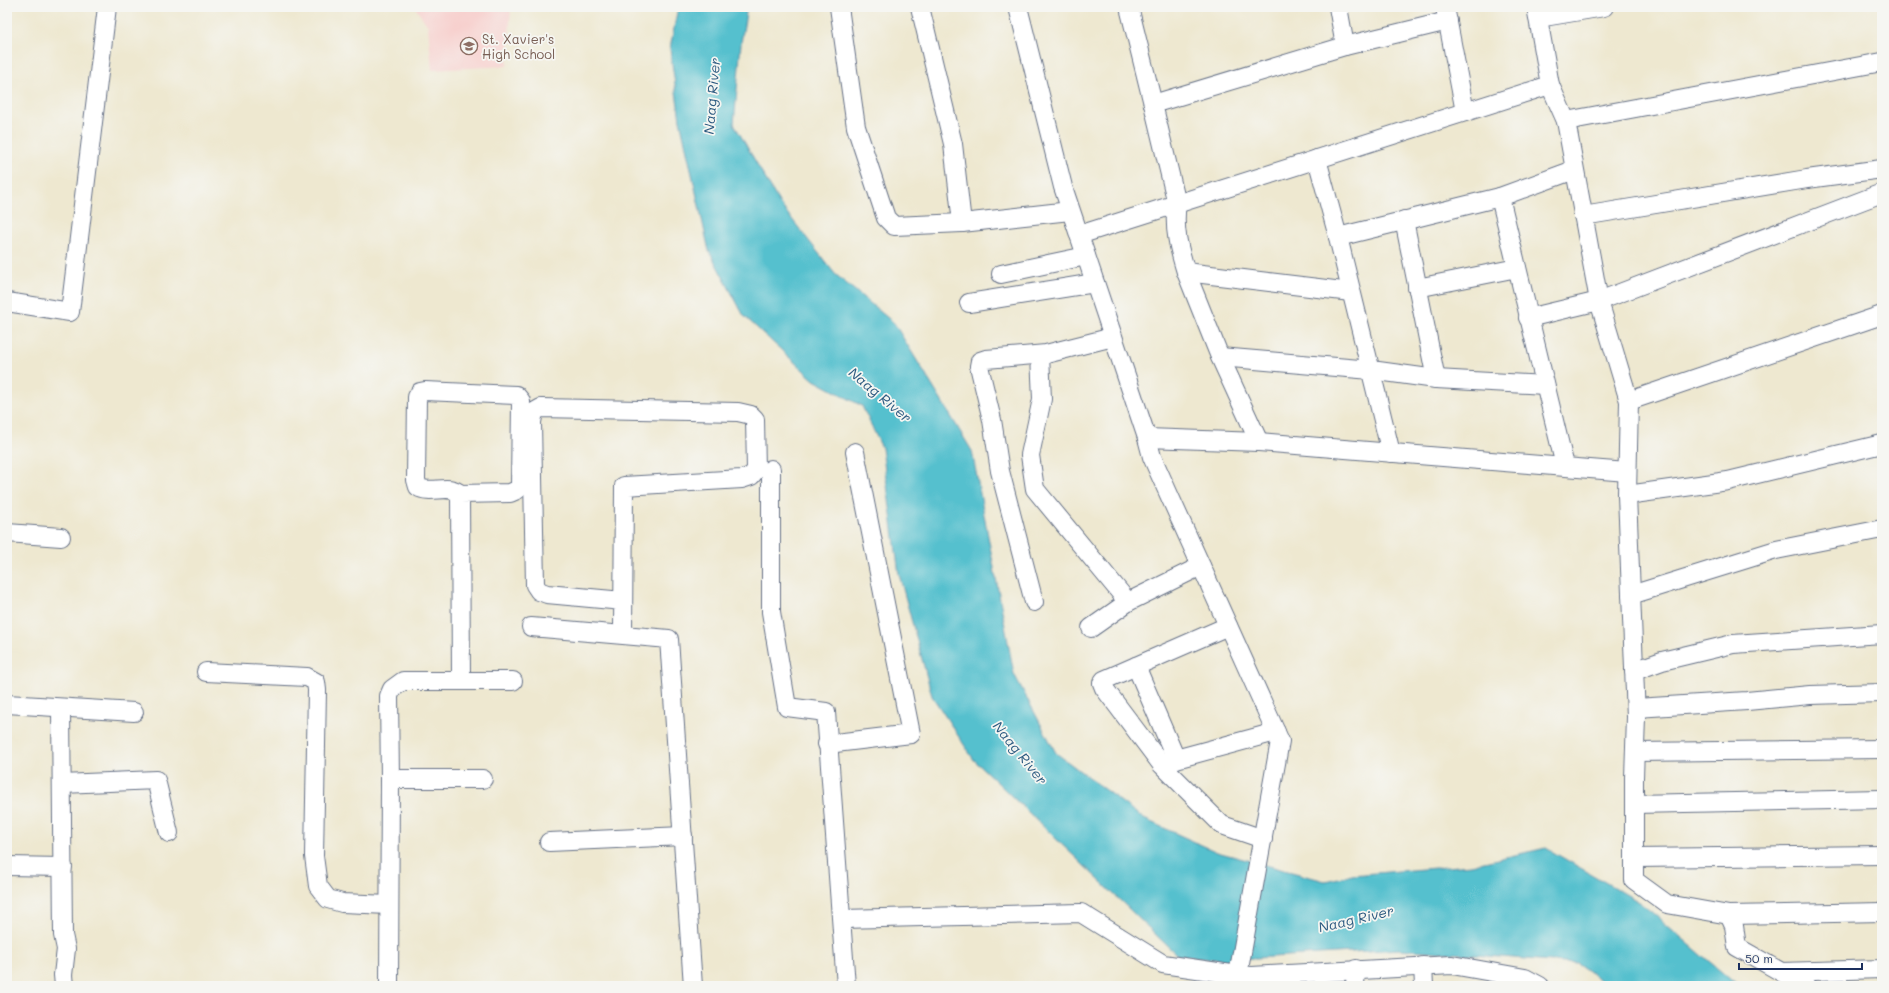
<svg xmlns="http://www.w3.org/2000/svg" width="1889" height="993" font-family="Mali,sans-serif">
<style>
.built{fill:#f7d0ce}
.water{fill:#54c0ce;stroke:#387896}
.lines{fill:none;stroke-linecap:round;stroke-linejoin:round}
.minor-casing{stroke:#657086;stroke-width:20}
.minor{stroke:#fff;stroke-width:18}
.labels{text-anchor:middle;stroke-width:3.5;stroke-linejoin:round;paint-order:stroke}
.education-label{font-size:13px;fill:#785e54;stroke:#f6f6f2;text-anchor:start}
.water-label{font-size:14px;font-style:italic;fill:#2c5a80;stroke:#f6f6f2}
</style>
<rect width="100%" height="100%" fill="#f6f6f2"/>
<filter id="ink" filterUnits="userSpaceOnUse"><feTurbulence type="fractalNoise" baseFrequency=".025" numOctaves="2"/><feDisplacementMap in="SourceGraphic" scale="8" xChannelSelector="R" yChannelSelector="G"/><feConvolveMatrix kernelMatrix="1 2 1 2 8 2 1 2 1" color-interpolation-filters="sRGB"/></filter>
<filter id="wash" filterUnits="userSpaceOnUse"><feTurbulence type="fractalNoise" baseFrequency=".012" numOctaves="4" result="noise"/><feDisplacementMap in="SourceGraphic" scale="16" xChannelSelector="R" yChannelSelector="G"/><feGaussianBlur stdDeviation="0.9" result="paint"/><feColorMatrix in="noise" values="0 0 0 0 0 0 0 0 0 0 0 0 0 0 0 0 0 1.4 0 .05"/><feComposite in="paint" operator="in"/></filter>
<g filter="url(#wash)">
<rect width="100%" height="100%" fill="#eee8d0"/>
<polygon class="built" points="415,7 511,7 507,66 432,70 428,26"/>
<polygon class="water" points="678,7 747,7 741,43 734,124 780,204 835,274 894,323 972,451 1014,674 1056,753 1144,819 1217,852 1325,881 1352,875 1471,865 1546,848 1641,903 1738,986 1609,986 1577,963 1399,949 1224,960 1177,955 974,760 932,696 899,574 882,448 862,406 814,380 744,316 709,251 680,120 670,49"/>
</g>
<g filter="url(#ink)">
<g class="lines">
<defs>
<g id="minor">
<polyline points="839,7 856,127 886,218 894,226 962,223 1070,211"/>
<polyline points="920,7 953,144 962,223"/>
<polyline points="1018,7 1063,187 1147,438 1152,457 1280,741 1236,986"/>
<polyline points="1129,7 1153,104 1345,46"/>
<polyline points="1338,7 1345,46 1448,21"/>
<polyline points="1445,7 1465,112"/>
<polyline points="1536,7 1550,85"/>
<polyline points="1538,18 1604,7"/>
<path d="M 1153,104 L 1177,204 C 1173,228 1179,249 1186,272 L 1351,292"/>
<polyline points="1566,121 1599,301 1629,401"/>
<polyline points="1317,159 1338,237"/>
<polyline points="1583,216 1807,179 1882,169"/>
<polyline points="1404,220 1436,379"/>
<polyline points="1079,235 1550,85 1566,121 1882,62"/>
<polyline points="1186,272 1220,357 1259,442"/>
<polyline points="1001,274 1086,256"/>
<polyline points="1417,288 1517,268"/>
<polyline points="7,302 70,312 107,7"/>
<polyline points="969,303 1095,283"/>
<polyline points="1882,315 1629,401 1627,495 1636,717 1634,778 1634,880 1667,904 1729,915 1882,912"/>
<polyline points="1528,318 1599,301 1882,193"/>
<polyline points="1040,355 1042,399 1030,455 1035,489 1128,602"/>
<polyline points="1220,357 1371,370 1436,379 1545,385"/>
<polyline points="1147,438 1259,442 1627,472"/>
<polyline points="1391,453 1338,237 1500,197"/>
<polyline points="1565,466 1500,197 1574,170"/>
<polyline points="771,469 771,612 787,707 826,712 846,986"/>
<path d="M 460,494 L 510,493 L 517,490 L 520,486 L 521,401 L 516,395 L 425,391 L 420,392 L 417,397 L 416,480 L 418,487 C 431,495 449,483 460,494 L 461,681"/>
<polyline points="1627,495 1728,481 1882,444"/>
<polyline points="7,533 61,537"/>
<polyline points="1631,595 1776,550 1882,529"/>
<polyline points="1034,602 1000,471 992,420 979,366 980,361 986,359 1046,354 1113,337"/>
<polyline points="1228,626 1104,680 1102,683 1104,688 1162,765 1222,825 1263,839"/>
<polyline points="531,627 669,639 693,986"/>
<polyline points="1091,628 1128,602 1201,566"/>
<polyline points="623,634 624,486 742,479 751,476 756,470 755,419 751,415 738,412 541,408 534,412 532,422 535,585 539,591 547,594 623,601"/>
<polyline points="1136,666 1176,759"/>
<polyline points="1634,671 1662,661 1733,644 1882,634"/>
<polyline points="206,672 307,677 316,682 317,690 314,856 318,886 328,899 342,903 389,905"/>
<polyline points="7,704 134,712"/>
<polyline points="61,708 63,935 66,949 63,975 64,986"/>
<polyline points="1636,708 1747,701 1810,695 1882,693"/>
<polyline points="827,744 911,734 855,452"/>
<polyline points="1635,752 1882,749"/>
<polyline points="1161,763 1276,732"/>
<polyline points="390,779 483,779"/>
<polyline points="62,784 156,780 169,833"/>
<polyline points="1634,804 1882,799"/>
<polyline points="549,842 683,836"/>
<polyline points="1634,858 1882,855"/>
<polyline points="7,866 63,867"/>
<polyline points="1729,915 1734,926 1737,947 1806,986"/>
<polyline points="842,919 1081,913 1163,964 1238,975 1252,976 1452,965 1525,978 1540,986"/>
<polyline points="1423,966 1424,986"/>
<polyline points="1781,972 1882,969"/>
<polyline points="389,986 390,779 389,696 392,689 403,681 513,681"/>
<polyline points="1355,986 1356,969"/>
</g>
</defs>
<use href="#minor" class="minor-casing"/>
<use href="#minor" class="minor"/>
</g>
</g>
<defs>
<symbol id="school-ring" viewBox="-11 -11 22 22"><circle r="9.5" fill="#f6f6f2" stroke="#8d6e63" stroke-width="1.5"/><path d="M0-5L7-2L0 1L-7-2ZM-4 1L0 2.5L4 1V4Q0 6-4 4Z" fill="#8d6e63"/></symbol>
</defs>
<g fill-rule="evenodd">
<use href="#school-ring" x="459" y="36" width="20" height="20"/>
</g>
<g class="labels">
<g class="education-label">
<text x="482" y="44">St. Xavier's<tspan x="482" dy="15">High School</tspan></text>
</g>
<g class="water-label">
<text transform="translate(712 96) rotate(-85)" y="5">Naag River</text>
<text transform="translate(880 395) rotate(40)" y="5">Naag River</text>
<text transform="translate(1020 753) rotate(51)" y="5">Naag River</text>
<text transform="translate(1356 919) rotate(-13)" y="5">Naag River</text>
</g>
</g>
<rect width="1889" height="993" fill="none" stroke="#f6f6f2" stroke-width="24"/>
<path d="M1739 963v6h123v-6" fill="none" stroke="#1b2f5e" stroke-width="2"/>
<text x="1745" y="963" font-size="12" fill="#1b2f5e" stroke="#f6f6f2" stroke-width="3" paint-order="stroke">50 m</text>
</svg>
